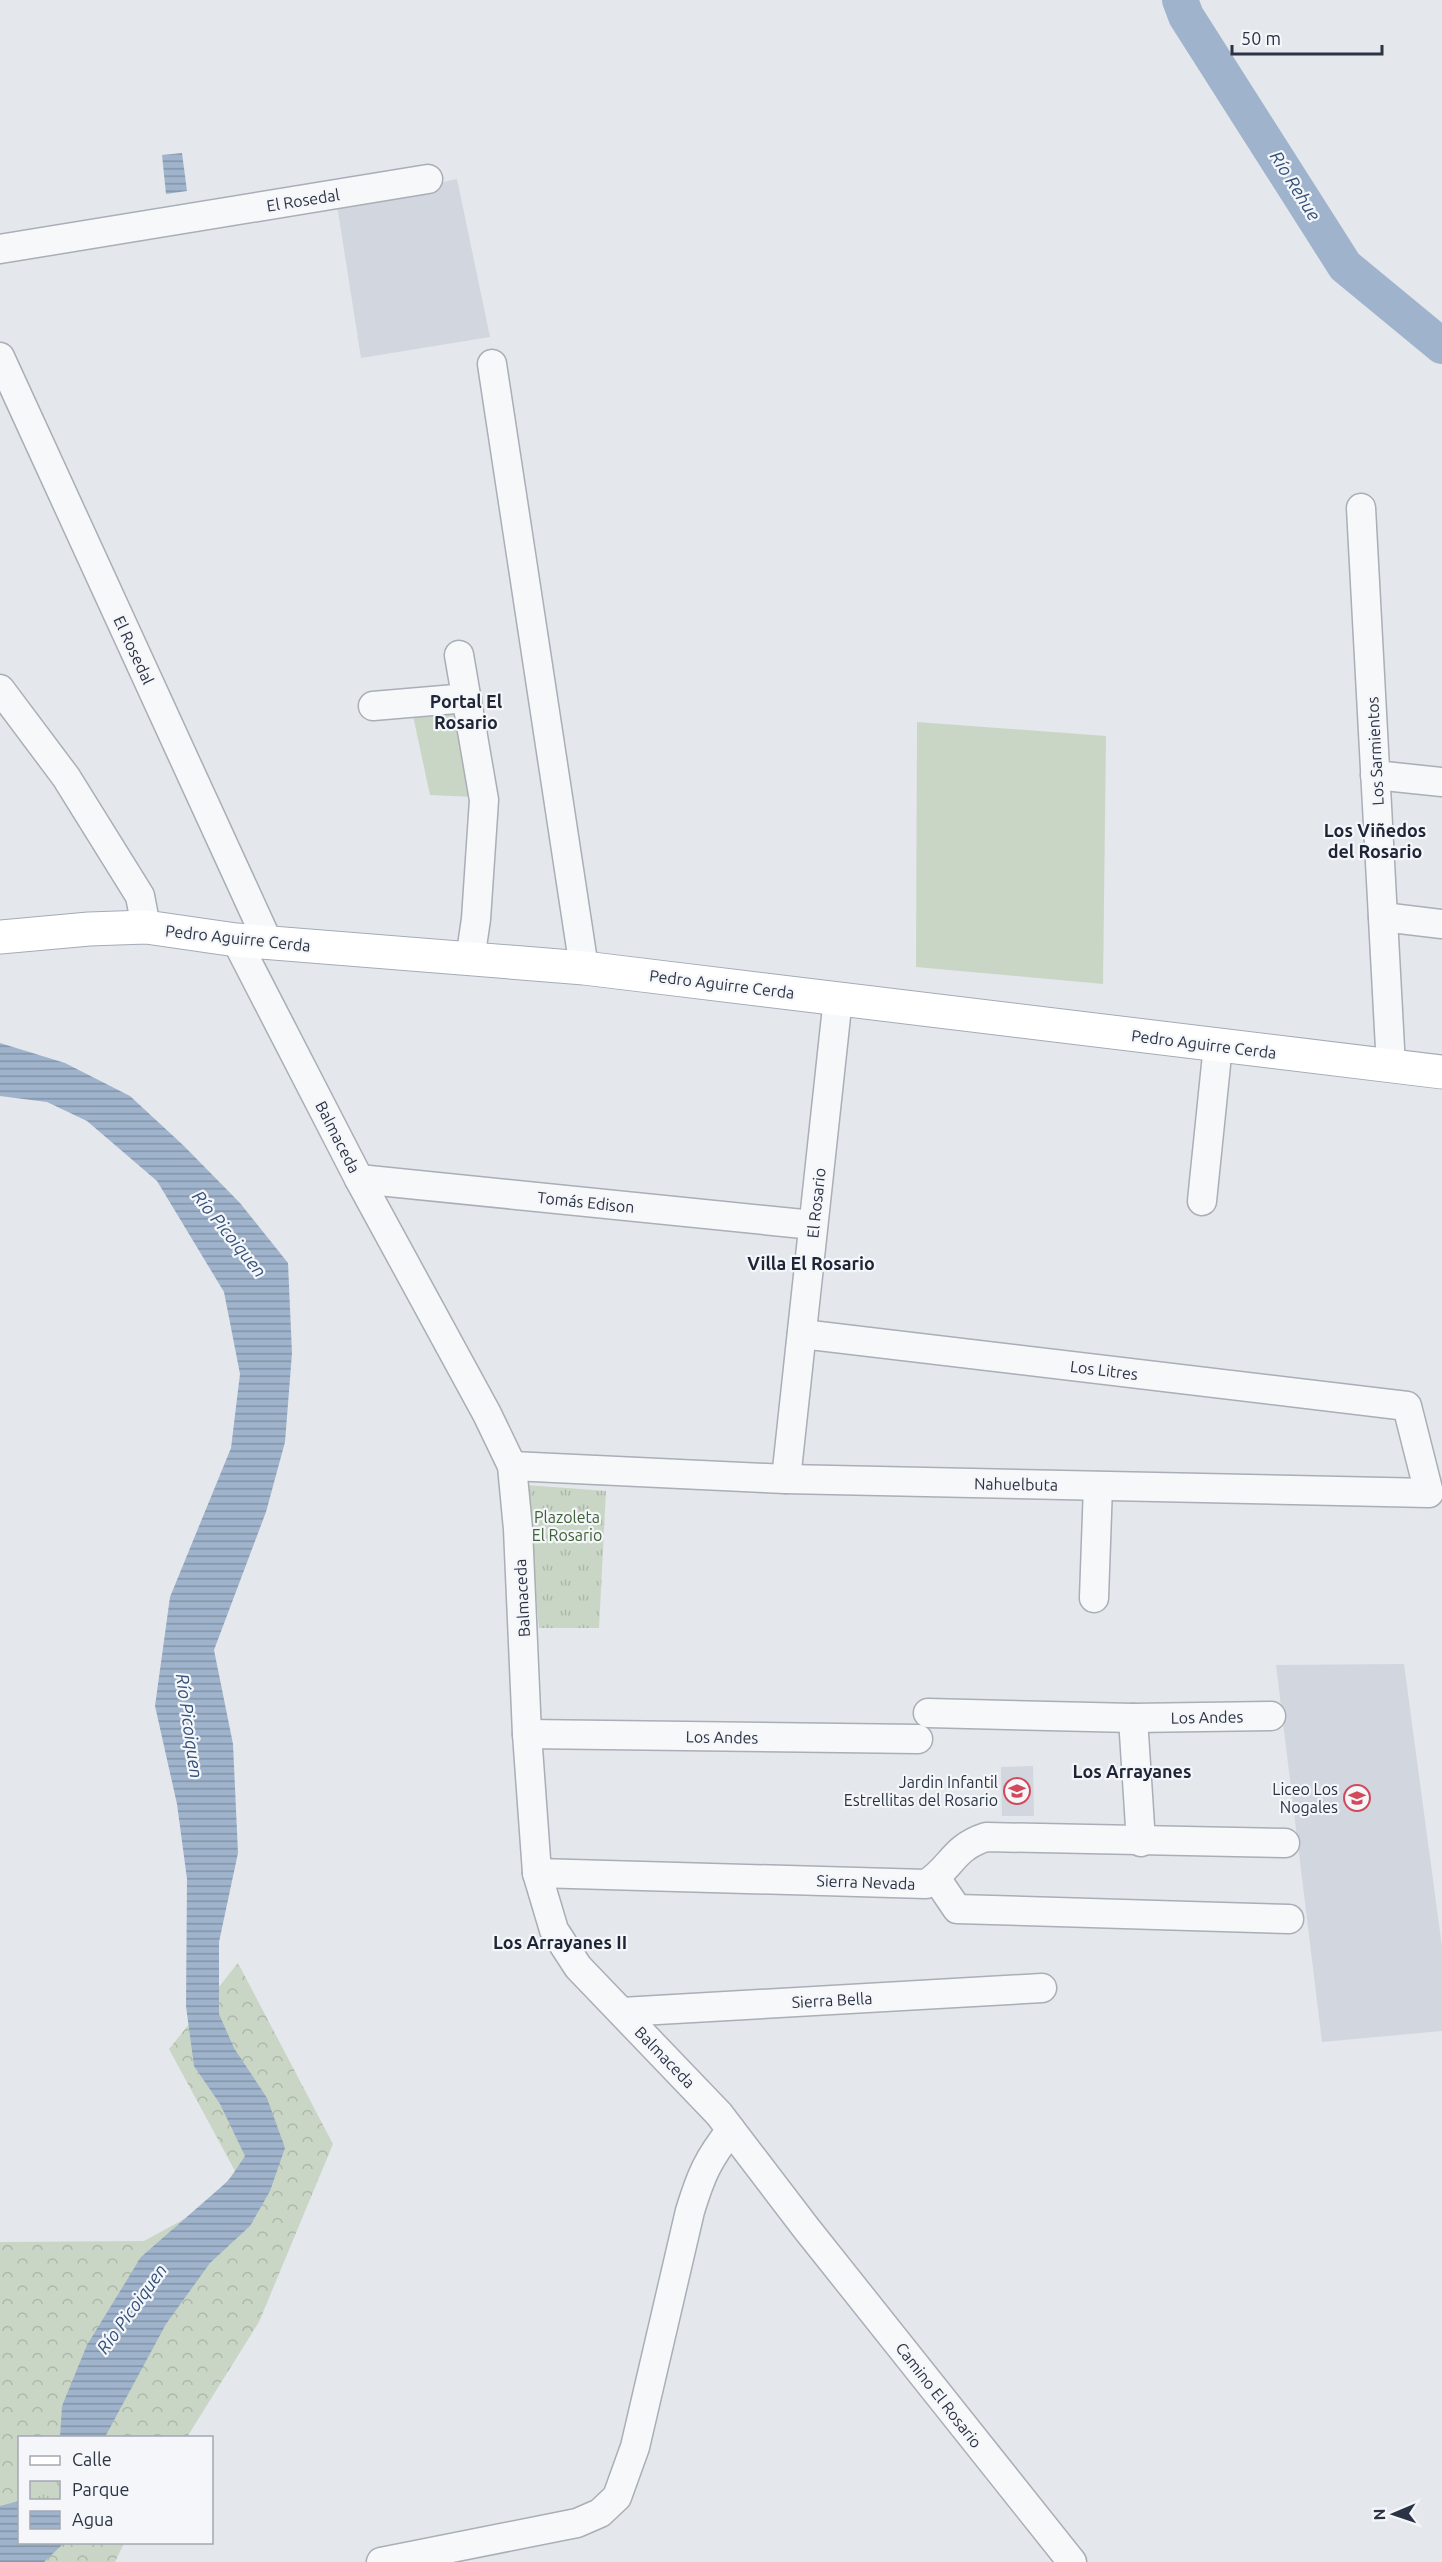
<svg xmlns="http://www.w3.org/2000/svg" width="1442" height="2562" font-family="Ubuntu,sans-serif">
<style>
.built{fill:#d2d6de}
.green{fill:#c9d6c5}
.forest{fill:url(#forest-crowns)}
.park{fill:url(#park-tufts)}
.water{fill:url(#water-rules)}
.lines{fill:none;stroke-linecap:round;stroke-linejoin:round}
.river{stroke:#9fb4cc;stroke-width:36}
.minor-casing{stroke:#a9aeb7;stroke-width:31}
.major-casing{stroke:#a3abb8;stroke-width:35}
.minor{stroke:#f7f8fa;stroke-width:28}
.major{stroke:#fff;stroke-width:33}
.labels{text-anchor:middle;stroke-width:4.5;stroke-linejoin:round;paint-order:stroke}
.street-label{font-size:16px;fill:#2b3445;stroke:#f4f6f9}
.park-label{font-size:16px;fill:#3f6138;stroke:#f4f6f9}
.poi-label{font-size:16px;fill:#2b3445;stroke:#f4f6f9;text-anchor:end}
.water-label{font-size:18px;font-style:italic;fill:#34527a;stroke:#f4f6f9}
.neighbourhood-label{font-size:18px;font-weight:bold;fill:#1d2536;stroke:#f4f6f9}
</style>
<defs>
<pattern id="forest-crowns" width="20" height="18" patternUnits="userSpaceOnUse" patternTransform="scale(1.5)"><rect width="20" height="18" fill="#c9d6c5"/><path d="M2 6a3 3 0 1 1 6 0M12 15a3 3 0 1 1 6 0" fill="none" stroke="#adb8ab"/></pattern>
<pattern id="park-tufts" width="24" height="20" patternUnits="userSpaceOnUse" patternTransform="scale(1.5)"><rect width="24" height="20" fill="#c9d6c5"/><path d="M3 7l-1-3M5 7V3M7 7l1-3M15 17l-1-3M17 17v-4M19 17l1-3" fill="none" stroke="#adb8ab"/></pattern>
<pattern id="water-rules" width="6" height="5" patternUnits="userSpaceOnUse" patternTransform="scale(1.5)"><rect width="6" height="5" fill="#9fb4cc"/><path d="M0 2.5h6" fill="none" stroke="#8293a7"/></pattern>
</defs>
<rect width="100%" height="100%" fill="#e4e7ec"/>
<g class="built">
<polygon points="457,179 490,337 361,358 337,205"/>
<polygon points="1404,1664 1442,1947 1442,2031 1322,2042 1276,1665"/>
<polygon points="1033,1766 1034,1816 1002,1816 1001,1767"/>
</g>
<g class="green">
<polygon points="460,706 474,797 430,795 412,711"/>
<polygon points="917,722 1106,736 1103,984 916,967"/>
</g>
<polygon class="forest" points="238,1963 333,2144 259,2322 187,2437 20,2438 20,2542 124,2543 115,2562 0,2562 0,2242 144,2241 208,2206 235,2171 169,2049"/>
<polygon class="park" points="526,1485 606,1491 599,1628 539,1628"/>
<g class="water">
<polygon points="182,153 187,191 166,194 162,155"/>
<polygon points="0,1043 65,1063 130,1096 184,1146 240,1203 288,1263 292,1353 285,1442 266,1512 214,1650 233,1744 238,1853 219,1942 219,2014 234,2048 267,2098 285,2148 270,2191 250,2226 210,2263 166,2324 105,2437 60,2437 62,2406 87,2345 141,2257 229,2180 245,2156 220,2104 194,2066 186,2006 187,1879 177,1804 155,1706 170,1597 231,1448 240,1374 224,1292 157,1181 87,1121 47,1102 0,1096"/>
<polygon points="19,2501 20,2542 64,2543 44,2562 0,2562 0,2506"/>
</g>
<g class="lines">
<polyline class="river" points="1180,0 1186,16 1345,266 1442,346"/>
<defs>
<g id="minor">
<polyline points="0,249 428,179"/>
<polyline points="0,357 268,942"/>
<polyline points="492,364 584,968"/>
<polyline points="1361,508 1391,1067"/>
<polyline points="459,655 484,800 476,919 470,960"/>
<polyline points="0,689 66,777 140,896 146,927"/>
<polyline points="373,706 467,698"/>
<polyline points="1375,775 1442,782"/>
<polyline points="1383,917 1442,924"/>
<polyline points="236,940 359,1179 487,1414 512,1466 518,1529 527,1734 537,1873 554,1930 578,1967 719,2114 806,2228 1072,2562"/>
<polyline points="359,1179 813,1225"/>
<polyline points="1202,1201 1218,1045"/>
<polyline points="512,1466 786,1479 1429,1493 1407,1406 802,1334"/>
<polyline points="786,1479 838,998"/>
<polyline points="1094,1598 1098,1486"/>
<polyline points="928,1713 1133,1718 1271,1716"/>
<polyline points="1133,1718 1141,1842"/>
<polyline points="527,1734 918,1739"/>
<path d="M 537,1873 L 926,1884 C 952,1868 952,1848 986,1837 L 1285,1843"/>
<polyline points="936,1878 957,1909 1289,1919"/>
<polyline points="622,2012 1042,1988"/>
<path d="M 381,2562 L 577,2523 L 600,2513 L 617,2497 L 635,2447 L 690,2211 C 701,2175 708,2159 731,2130"/>
</g>
<polyline id="major" points="0,937 89,929 146,927 236,940 584,968 1442,1072"/>
</defs>
<use href="#minor" class="minor-casing"/>
<use href="#major" class="major-casing"/>
<use href="#minor" class="minor"/>
<use href="#major" class="major"/>
</g>
<defs>
<symbol id="school-ring" viewBox="-11 -11 22 22"><circle r="9.5" fill="#f4f6f9" stroke="#d1495b" stroke-width="1.5"/><path d="M0-5L7-2L0 1L-7-2ZM-4 1L0 2.5L4 1V4Q0 6-4 4Z" fill="#d1495b"/></symbol>
</defs>
<g fill-rule="evenodd">
<use href="#school-ring" x="1002" y="1776" width="30" height="30"/>
<use href="#school-ring" x="1342" y="1783" width="30" height="30"/>
</g>
<g class="labels">
<g class="street-label">
<text transform="translate(303 200) rotate(-9)" y="6">El Rosedal</text>
<text transform="translate(134 650) rotate(65)" y="6">El Rosedal</text>
<text transform="translate(1375 751) rotate(-93)" y="6">Los Sarmientos</text>
<text transform="translate(238 938) rotate(6)" y="6">Pedro Aguirre Cerda</text>
<text transform="translate(722 984) rotate(7)" y="6">Pedro Aguirre Cerda</text>
<text transform="translate(1204 1044) rotate(7)" y="6">Pedro Aguirre Cerda</text>
<text transform="translate(338 1137) rotate(63)" y="6">Balmaceda</text>
<text transform="translate(586 1202) rotate(6)" y="6">Tomás Edison</text>
<text transform="translate(816 1203) rotate(-84)" y="6">El Rosario</text>
<text transform="translate(1104 1370) rotate(7)" y="6">Los Litres</text>
<text transform="translate(1016 1484) rotate(1)" y="6">Nahuelbuta</text>
<text transform="translate(522 1598) rotate(-93)" y="6">Balmaceda</text>
<text transform="translate(1207 1717) rotate(-1)" y="6">Los Andes</text>
<text transform="translate(722 1737) rotate(1)" y="6">Los Andes</text>
<text transform="translate(866 1882) rotate(2)" y="6">Sierra Nevada</text>
<text transform="translate(832 2000) rotate(-3)" y="6">Sierra Bella</text>
<text transform="translate(665 2057) rotate(46)" y="6">Balmaceda</text>
<text transform="translate(939 2395) rotate(52)" y="6">Camino El Rosario</text>
</g>
<g class="park-label">
<text x="567" y="1523">Plazoleta<tspan x="567" dy="18">El Rosario</tspan></text>
</g>
<g class="poi-label">
<text x="998" y="1788">Jardin Infantil<tspan x="998" dy="18">Estrellitas del Rosario</tspan></text>
<text x="1338" y="1795">Liceo Los<tspan x="1338" dy="18">Nogales</tspan></text>
</g>
<g class="water-label">
<text transform="translate(1295 186) rotate(58)" y="6">Río Rehue</text>
<text transform="translate(229 1234) rotate(51)" y="6">Río Picoiquen</text>
<text transform="translate(189 1726) rotate(82)" y="6">Río Picoiquen</text>
<text transform="translate(132 2309) rotate(-54)" y="6">Río Picoiquen</text>
</g>
<g class="neighbourhood-label">
<text x="466" y="708">Portal El<tspan x="466" dy="21">Rosario</tspan></text>
<text x="1375" y="837">Los Viñedos<tspan x="1375" dy="21">del Rosario</tspan></text>
<text x="811" y="1270">Villa El Rosario</text>
<text x="1132" y="1778">Los Arrayanes</text>
<text x="560" y="1949">Los Arrayanes II</text>
</g>
</g>
<rect x="18" y="2436" width="195" height="108" fill="#f4f6f9" stroke="#a4a8b1" stroke-width="1.5"/>
<rect x="30" y="2456" width="30" height="9" fill="#ffffff" stroke="#a4a8b1" stroke-width="1.5"/>
<text x="72" y="2466" font-size="18" fill="#2b3445">Calle</text>
<rect x="30" y="2481" width="30" height="18" fill="url(#park-tufts)" stroke="#a4a8b1" stroke-width="1.5"/>
<text x="72" y="2496" font-size="18" fill="#2b3445">Parque</text>
<rect x="30" y="2511" width="30" height="18" fill="url(#water-rules)" stroke="#a4a8b1" stroke-width="1.5"/>
<text x="72" y="2526" font-size="18" fill="#2b3445">Agua</text>
<g transform="translate(1394 2514) rotate(268)" stroke="#f4f6f9" stroke-width="4.5" paint-order="stroke">
<path d="M0-4.5L10 22L0 15L-10 22Z" fill="#2b3445"/>
<text y="-9" font-size="16" font-weight="bold" text-anchor="middle" fill="#2b3445">N</text>
</g>
<path d="M1232 45v9h150v-9" fill="none" stroke="#2b3445" stroke-width="3"/>
<text x="1241" y="45" font-size="18" fill="#2b3445" stroke="#f4f6f9" stroke-width="4.5" paint-order="stroke">50 m</text>
</svg>
